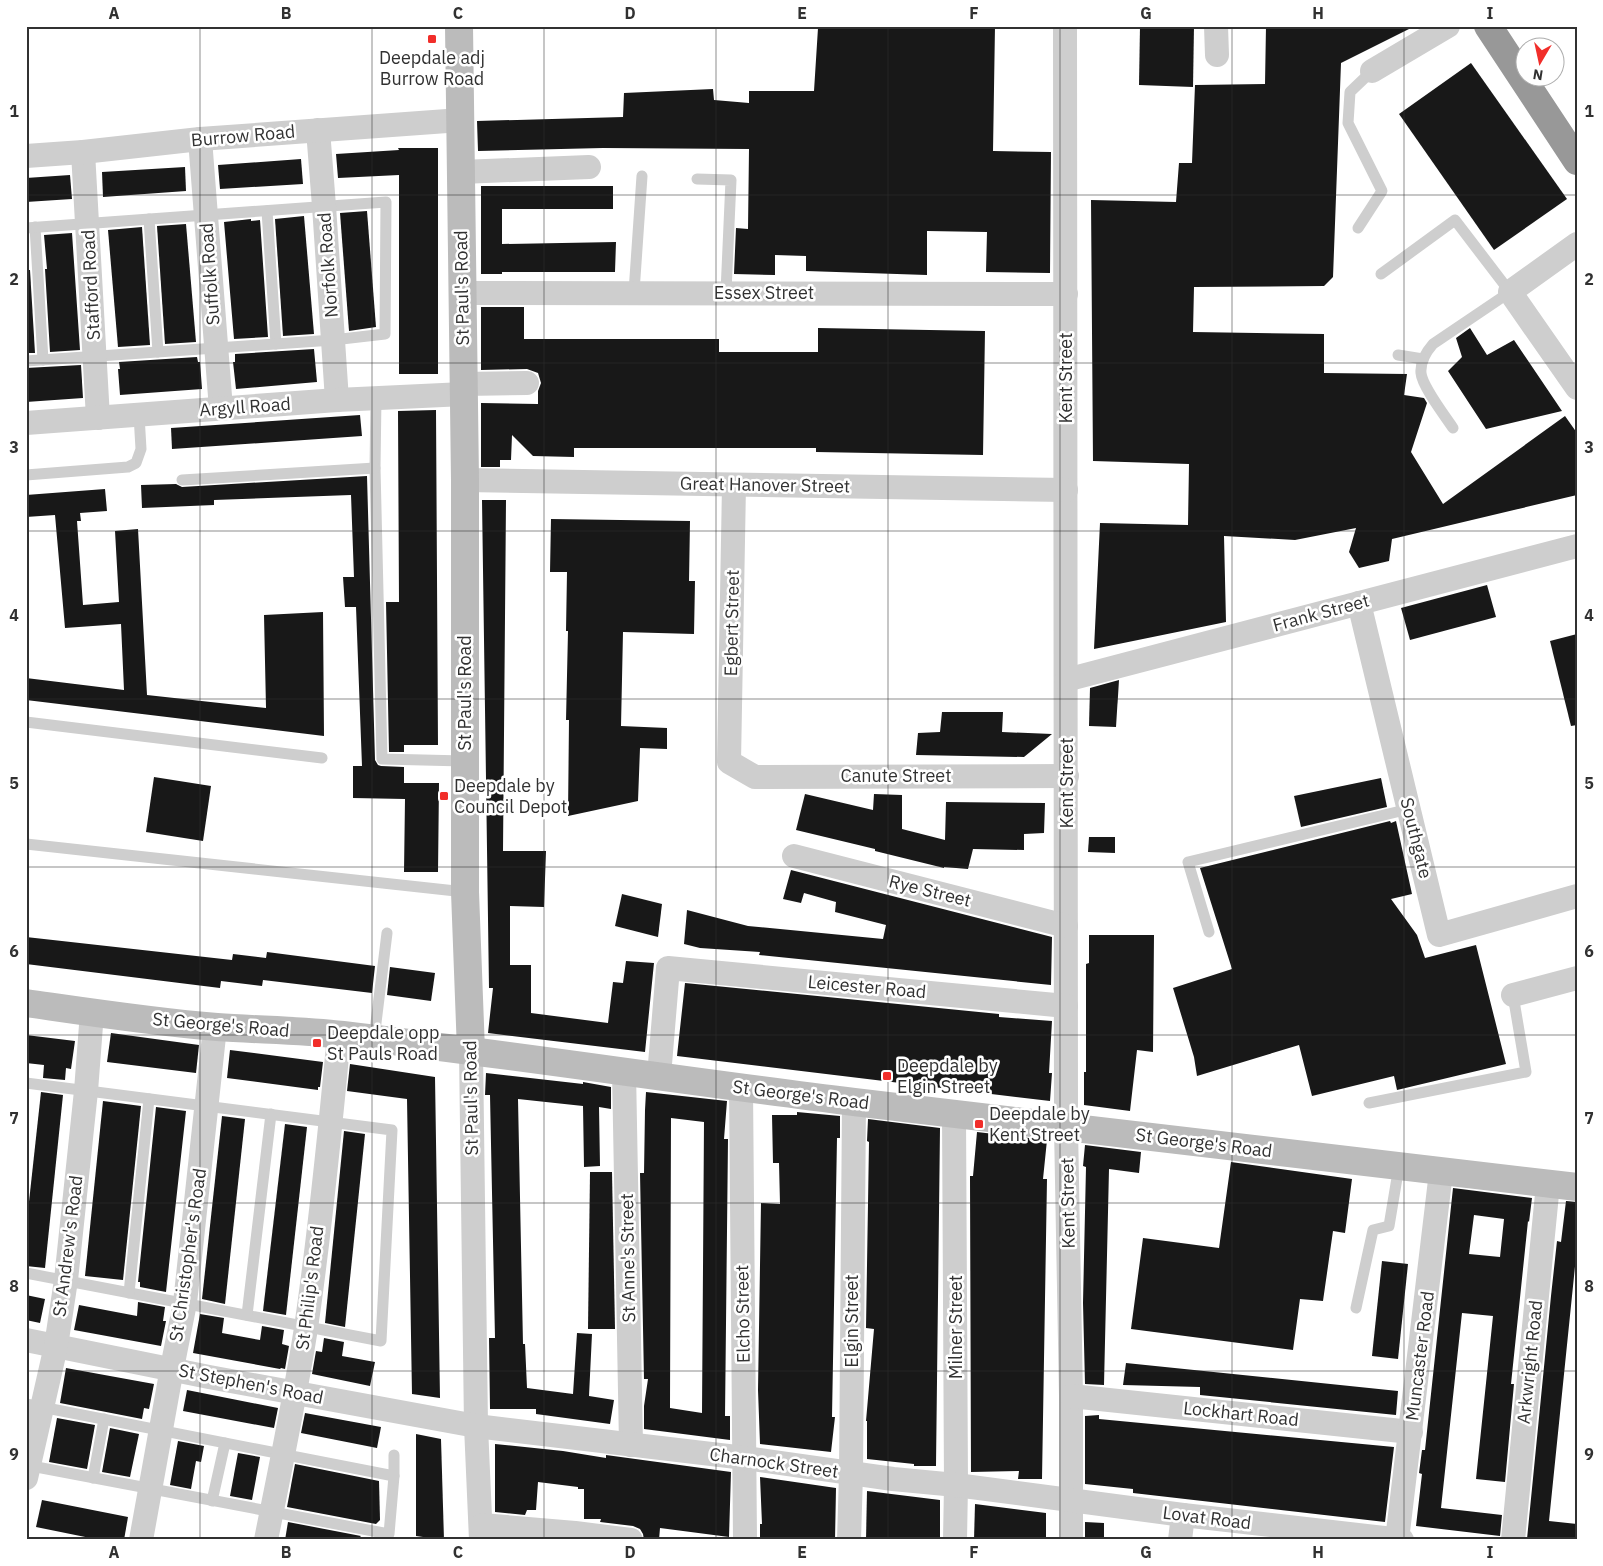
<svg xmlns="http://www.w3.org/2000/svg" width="1603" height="1566" font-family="'IBM Plex Sans',sans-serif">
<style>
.building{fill:#181818;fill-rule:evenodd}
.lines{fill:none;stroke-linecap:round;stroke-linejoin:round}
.lane{stroke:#cecece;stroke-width:11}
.street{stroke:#cecece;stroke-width:24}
.secondary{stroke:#bbb;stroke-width:28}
.highway{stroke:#989898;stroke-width:28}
.grid{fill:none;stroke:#313131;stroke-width:1;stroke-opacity:0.55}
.poi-dot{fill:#f12e2a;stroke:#fff;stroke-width:2}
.labels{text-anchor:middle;stroke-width:5;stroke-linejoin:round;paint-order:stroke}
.poi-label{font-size:18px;fill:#313131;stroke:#fff;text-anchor:start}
.street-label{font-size:18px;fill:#313131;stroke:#fff}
.neatline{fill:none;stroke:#313131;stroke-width:2}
.grid-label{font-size:16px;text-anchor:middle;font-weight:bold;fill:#313131}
</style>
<rect width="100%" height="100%" fill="#fff"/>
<g class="building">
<polygon points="830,26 995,26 993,151 1051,152 1050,273 986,272 987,232 927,231 927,275 806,271 806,256 775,255 775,275 734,274 736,228 748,229 749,149 603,148 478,151 477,121 623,117 624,93 713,89 714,100 749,103 749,91 814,91 818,28"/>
<polygon points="1140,26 1194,26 1193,87 1139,85"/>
<polygon points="1266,26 1415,26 1341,63 1333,277 1324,286 1194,287 1193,332 1324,334 1324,373 1407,374 1404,395 1424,398 1427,403 1411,452 1443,504 1565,416 1577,433 1577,495 1392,539 1389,561 1359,568 1349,552 1356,528 1295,540 1224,536 1226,622 1094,649 1100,523 1188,525 1189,464 1093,461 1091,200 1176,202 1179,163 1192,163 1195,85 1265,84"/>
<polygon points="1471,63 1567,199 1494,250 1399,114"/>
<polygon points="398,148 438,148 438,374 399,374 399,175 338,178 336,154 399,150"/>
<polygon points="301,159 303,184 220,189 218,165"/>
<polygon points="185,167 186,191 103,197 102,172"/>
<polygon points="70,175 72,199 26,202 26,178"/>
<polygon points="481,186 613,186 613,209 502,209 502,244 616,242 615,272 502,272 502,274 481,274"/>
<polygon points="367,211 376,327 349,331 340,213"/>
<polygon points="304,216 314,334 283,336 275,219"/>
<polygon points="251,219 251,221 260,220 268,337 234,339 224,222"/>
<polygon points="186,224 196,342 165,344 157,226"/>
<polygon points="142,227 150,345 118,347 108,230"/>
<polygon points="72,233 80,350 50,352 45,269 47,269 44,235"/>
<polygon points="26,270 30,270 35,353 26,353"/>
<polygon points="481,307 524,307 524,339 719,339 719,352 818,352 818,328 985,331 983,455 816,452 816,448 574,448 574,457 533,456 512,435 511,460 500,460 500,467 481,467 481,403 538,404 538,391 541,383 538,373 527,369 481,370"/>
<polygon points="1470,328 1487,355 1514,340 1562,411 1486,429 1448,371 1462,357 1456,338"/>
<polygon points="314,349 317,382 236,389 233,362 235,362 235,354"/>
<polygon points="197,357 198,362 200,362 202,389 120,395 118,369 120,369 119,362"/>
<polygon points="81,365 83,398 26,402 26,368"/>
<polygon points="436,410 438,745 404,745 404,752 389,752 386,602 399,602 398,411"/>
<polygon points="360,415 362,436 172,449 171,428"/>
<polygon points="367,476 375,760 378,765 381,766 404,767 404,783 439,783 438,872 404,872 405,799 353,798 353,766 362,766 356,607 345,607 343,577 354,577 351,495 214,500 214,505 142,508 141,485 176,484 182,487"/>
<polygon points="105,489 107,511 80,513 81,521 77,521 83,605 119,602 115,531 138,529 147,695 266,708 264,615 323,612 324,736 26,700 26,678 124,690 121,624 65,628 55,515 26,517 26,495"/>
<polygon points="482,500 506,500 503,851 546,851 544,907 510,906 510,965 531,965 531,1013 608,1023 613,982 623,983 626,961 654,963 645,1052 488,1033 493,988 489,988"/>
<polygon points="551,519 690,521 689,581 695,581 694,634 623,632 621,726 667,728 667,749 640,748 638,801 568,816 569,720 566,720 568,631 566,631 567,572 550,572"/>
<polygon points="1487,585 1496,617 1410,640 1401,608"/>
<polygon points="1577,634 1577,725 1571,726 1550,641"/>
<polygon points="1119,680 1116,727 1089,726 1090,688"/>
<polygon points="942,712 1003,712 1002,732 1052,734 1024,757 916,755 918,733 940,732"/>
<polygon points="154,777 211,786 203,841 146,832"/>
<polygon points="1381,778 1387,807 1301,827 1294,796"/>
<polygon points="805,794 873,810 874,794 902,795 902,829 945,840 946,802 1045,803 1044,833 1024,834 1024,850 973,849 968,869 944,867 944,868 875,851 875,849 796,830"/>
<polygon points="1390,821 1391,823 1396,821 1412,894 1391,899 1417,935 1425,958 1476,945 1506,1064 1397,1090 1394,1076 1312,1096 1299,1045 1197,1076 1194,1057 1173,988 1232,969 1200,868"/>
<polygon points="1089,837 1115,837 1115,853 1088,852"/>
<polygon points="791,870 1052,937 1051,985 759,955 760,952 700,948 684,944 687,910 748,926 883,939 886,925 835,912 836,902 804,893 801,903 783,899"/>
<polygon points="622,894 662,904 658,937 615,926"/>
<polygon points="1089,935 1154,935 1153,1052 1137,1050 1130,1111 1084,1105 1084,1072 1086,1072 1086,964 1089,963"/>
<polygon points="26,937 232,960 233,954 266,958 267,952 375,966 372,993 263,980 262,986 221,981 220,988 26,964"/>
<polygon points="390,967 435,973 431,1001 387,995"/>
<polygon points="685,983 999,1014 999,1017 1052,1021 1049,1073 1052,1073 1050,1101 677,1056"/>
<polygon points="111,1033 199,1045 196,1073 107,1062"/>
<polygon points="26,1035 75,1041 71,1069 66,1068 65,1080 43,1078 44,1065 26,1063"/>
<polygon points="230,1050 323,1062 320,1087 318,1087 318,1090 227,1078"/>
<polygon points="350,1064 435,1077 440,1398 412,1394 407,1099 347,1091"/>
<polygon points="486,1073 583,1084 583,1082 611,1087 611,1109 599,1107 600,1166 584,1167 583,1106 518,1099 523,1344 525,1344 527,1388 573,1394 577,1333 592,1334 589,1396 614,1400 610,1424 536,1414 536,1409 490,1409 489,1338 495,1338 490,1095 485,1095"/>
<polygon points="41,1092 63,1095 45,1268 26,1266 26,1229"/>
<path d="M 646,1092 L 727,1101 L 724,1139 L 728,1139 L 725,1416 L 730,1416 L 730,1440 L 644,1429 L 644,1406 L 648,1379 L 644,1379 L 640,1173 L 644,1173 L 645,1110 ZM 671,1118 L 704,1122 L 702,1413 L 670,1408 Z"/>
<polygon points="103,1101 141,1106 123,1280 85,1276"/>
<polygon points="156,1107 186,1111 166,1292 140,1287 140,1282 138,1282"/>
<polygon points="797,1112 840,1116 840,1138 837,1138 832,1417 835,1417 831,1452 760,1444 758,1390 761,1203 780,1204 779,1163 773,1163 772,1115 797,1115"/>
<polygon points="222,1116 245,1119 225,1304 202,1299"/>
<polygon points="868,1119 940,1128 936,1466 914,1466 914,1464 867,1459 867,1421 866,1421 874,1329 866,1328 869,1142 867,1141"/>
<polygon points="285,1124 307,1127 286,1315 263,1311"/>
<polygon points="344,1131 365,1134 345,1327 325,1323"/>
<polygon points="977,1132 1047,1140 1043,1179 1047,1179 1042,1479 1018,1479 1019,1471 971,1472 970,1176 973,1176"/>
<polygon points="1085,1145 1141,1152 1139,1173 1109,1169 1104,1385 1085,1384 1083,1303 1086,1167 1083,1166"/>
<polygon points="1231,1162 1352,1179 1345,1233 1333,1231 1323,1301 1300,1299 1293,1350 1131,1329 1143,1238 1219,1248"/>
<polygon points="590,1172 612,1172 615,1329 588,1329"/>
<path d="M 1453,1188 L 1532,1198 L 1529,1222 L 1528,1221 L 1511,1384 L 1514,1384 L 1505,1482 L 1476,1479 L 1493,1316 L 1462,1313 L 1441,1508 L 1502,1515 L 1500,1536 L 1416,1526 L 1422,1474 L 1419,1473 L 1422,1450 L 1425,1450 ZM 1474,1215 L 1504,1219 L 1500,1257 L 1469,1254 Z"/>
<polygon points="1566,1201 1577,1202 1577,1247 1549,1521 1577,1524 1577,1540 1529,1540 1527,1539 1551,1296 1557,1241 1561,1242"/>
<polygon points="1382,1261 1408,1264 1398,1359 1372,1356"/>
<polygon points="26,1295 45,1299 40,1323 26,1320"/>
<polygon points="138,1302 165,1307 163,1321 166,1321 161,1346 74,1330 79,1305 137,1316"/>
<polygon points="200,1314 224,1318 222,1333 260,1340 262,1326 284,1330 282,1344 289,1346 285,1369 281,1368 280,1369 193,1353"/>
<polygon points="324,1338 344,1342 342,1356 375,1362 370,1386 312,1374 316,1351 322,1352"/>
<polygon points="1126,1363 1398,1391 1396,1415 1200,1395 1200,1387 1123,1385"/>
<polygon points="66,1368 154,1384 149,1409 144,1408 142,1419 60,1403"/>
<polygon points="187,1390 278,1408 274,1428 183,1411"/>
<polygon points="305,1413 381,1427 377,1448 301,1433"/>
<polygon points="1099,1415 1099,1419 1394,1447 1385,1522 1133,1493 1133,1489 1085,1484 1085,1416"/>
<polygon points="57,1418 95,1425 87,1469 49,1462"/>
<polygon points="110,1428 139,1434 130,1477 102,1472"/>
<polygon points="416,1434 441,1439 444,1540 416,1536"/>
<polygon points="178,1441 204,1446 201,1462 196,1461 191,1489 170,1485"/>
<polygon points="495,1444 563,1451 606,1458 606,1455 731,1472 729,1537 660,1528 659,1540 644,1540 643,1534 640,1529 633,1526 600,1522 601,1519 584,1519 584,1489 578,1489 578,1487 538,1482 536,1510 527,1510 525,1515 495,1512"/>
<polygon points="238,1453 260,1457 252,1500 230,1496"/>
<polygon points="295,1464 379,1481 380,1520 376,1524 287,1507"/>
<polygon points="760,1477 836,1488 835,1540 760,1540 760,1524 762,1524"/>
<polygon points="867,1491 940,1500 940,1540 866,1540"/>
<polygon points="42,1500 128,1517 124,1540 100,1540 36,1527"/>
<polygon points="975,1504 1046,1513 1046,1540 974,1540"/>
<polygon points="288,1522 361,1536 357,1540 285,1540"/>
<polygon points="1085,1522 1104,1523 1104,1540 1085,1540"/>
</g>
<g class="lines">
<g class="lane">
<polyline points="697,179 731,180 726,292"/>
<polyline points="267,211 276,344"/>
<polyline points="149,219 158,352"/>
<polyline points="35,227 43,360"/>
<polyline points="26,228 386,202 385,334 333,340 26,361"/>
<polyline points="1358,228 1382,191 1348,123 1350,92 1372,71"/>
<path d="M 1381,274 L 1455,220 L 1510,292 L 1433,344 C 1426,352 1420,361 1421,373 C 1422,386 1445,416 1453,428"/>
<polyline points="634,292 642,176"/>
<polyline points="1398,355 1423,359"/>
<polyline points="376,398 375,468 382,759 464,761"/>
<polyline points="26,475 128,467 136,463 141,449 139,415"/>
<polyline points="182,480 375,468"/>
<polyline points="26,722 322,758"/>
<polyline points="26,844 465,892"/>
<polyline points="1209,932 1188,862 1409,809"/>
<polyline points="374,1039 387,933"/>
<polyline points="26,1083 392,1130 381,1341 26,1273"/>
<polyline points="1369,1103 1526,1072 1513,995"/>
<polyline points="129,1293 149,1099"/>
<polyline points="1356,1308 1373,1230 1389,1226 1399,1166"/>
<polyline points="247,1315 271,1114"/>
<polyline points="26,1404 394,1476"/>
<polyline points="26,1465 389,1534 394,1476 394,1455"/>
<polyline points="93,1478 104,1419"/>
<polyline points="212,1501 225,1443"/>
</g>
<g class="street">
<polyline points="1065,26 1066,1127 1071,1396 1071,1540"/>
<polyline points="1216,26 1217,55"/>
<polyline points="1372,71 1448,26"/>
<polyline points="318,130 324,206 337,400"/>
<polyline points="200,139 221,409"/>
<polyline points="83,152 98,418"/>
<polyline points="26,156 83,152 200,139 461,120"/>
<polyline points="461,172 589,167"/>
<polyline points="1577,244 1510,292 1577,388"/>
<polyline points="462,293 1066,294"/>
<polyline points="464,384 527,383"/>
<polyline points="26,423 337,400 464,394"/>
<polyline points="465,480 1066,490"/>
<polyline points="734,485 729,762 755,777 1067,776"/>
<polyline points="1359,603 1439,935 1577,896"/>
<polyline points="1066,680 1577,546"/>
<polyline points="794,856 1066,926"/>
<polyline points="1513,995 1577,978"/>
<polyline points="471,1051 476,1426 481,1540"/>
<polyline points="624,1071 631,1445"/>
<polyline points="659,1076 668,968 1066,1006"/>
<polyline points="741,1088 745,1540"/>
<polyline points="954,1114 956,1485 955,1540"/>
<polyline points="26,1340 209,1377 476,1426 745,1458 893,1479 956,1485 1183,1515 1402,1540"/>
<polyline points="1071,1396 1411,1432"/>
<polyline points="26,1478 56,1346 66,1280 86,1091 92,1012"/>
<polyline points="482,1525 575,1533 631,1540"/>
<polyline points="141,1540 172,1368 185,1303 215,1027"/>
<path d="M 266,1540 C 280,1469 295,1399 306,1328 C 320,1231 330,1132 339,1035"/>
<polyline points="849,1540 851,1474 854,1102"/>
<polyline points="1180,1540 1183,1515"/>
<polyline points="1397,1540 1441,1172"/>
<polyline points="1513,1540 1548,1184"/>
</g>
<g class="secondary">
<polyline points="459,26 465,480 465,892 471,1051"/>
<path d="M 26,1003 C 89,1012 154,1022 217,1027 C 259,1030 301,1030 343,1035 C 514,1055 683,1081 854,1102 L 1577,1187"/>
</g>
<polyline class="highway" points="1488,26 1577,161"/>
</g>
<path class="grid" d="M 200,26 L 200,1540M 372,26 L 372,1540M 544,26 L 544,1540M 716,26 L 716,1540M 888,26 L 888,1540M 1060,26 L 1060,1540M 1232,26 L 1232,1540M 1404,26 L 1404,1540M 26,195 L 1577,195M 26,363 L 1577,363M 26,531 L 1577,531M 26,699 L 1577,699M 26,867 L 1577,867M 26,1035 L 1577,1035M 26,1203 L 1577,1203M 26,1371 L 1577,1371"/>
<g class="poi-dot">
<rect x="427" y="34" width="10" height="10" rx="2.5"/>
<rect x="439" y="791" width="10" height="10" rx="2.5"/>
<rect x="312" y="1038" width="10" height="10" rx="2.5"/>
<rect x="882" y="1071" width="10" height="10" rx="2.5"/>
<rect x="974" y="1119" width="10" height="10" rx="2.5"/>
</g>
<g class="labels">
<g class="poi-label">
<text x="432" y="64" text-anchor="middle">Deepdale adj<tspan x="432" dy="21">Burrow Road</tspan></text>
<text x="454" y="792">Deepdale by<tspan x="454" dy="21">Council Depot</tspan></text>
<text x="327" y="1039">Deepdale opp<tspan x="327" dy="21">St Pauls Road</tspan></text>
<text x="897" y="1072">Deepdale by<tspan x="897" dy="21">Elgin Street</tspan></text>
<text x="989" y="1120">Deepdale by<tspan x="989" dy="21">Kent Street</tspan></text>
</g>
<g class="street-label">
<text transform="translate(243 136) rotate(-5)" y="6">Burrow Road</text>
<text transform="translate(328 265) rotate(-94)" y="6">Norfolk Road</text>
<text transform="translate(210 274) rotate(-94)" y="6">Suffolk Road</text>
<text transform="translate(91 285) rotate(-93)" y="6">Stafford Road</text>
<text transform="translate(462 288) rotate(-91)" y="6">St Paul's Road</text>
<text x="764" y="299">Essex Street</text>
<text transform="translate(1066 378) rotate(-90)" y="6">Kent Street</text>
<text transform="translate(245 407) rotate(-4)" y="6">Argyll Road</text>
<text transform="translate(765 485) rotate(1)" y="6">Great Hanover Street</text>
<text transform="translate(1321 613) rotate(-15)" y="6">Frank Street</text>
<text transform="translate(732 623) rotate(-89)" y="6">Egbert Street</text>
<text transform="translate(465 693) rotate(-90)" y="6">St Paul's Road</text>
<text x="896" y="782">Canute Street</text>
<text transform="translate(1067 783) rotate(-90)" y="6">Kent Street</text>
<text transform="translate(1416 838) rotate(76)" y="6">Southgate</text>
<text transform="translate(930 891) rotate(14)" y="6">Rye Street</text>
<text transform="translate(867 987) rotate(5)" y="6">Leicester Road</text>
<text transform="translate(221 1025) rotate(5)" y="6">St George's Road</text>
<text transform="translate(801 1095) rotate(7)" y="6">St George's Road</text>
<text transform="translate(471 1098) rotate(-91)" y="6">St Paul's Road</text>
<text transform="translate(1204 1143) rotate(7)" y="6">St George's Road</text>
<text transform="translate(1068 1203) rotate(-91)" y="6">Kent Street</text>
<text transform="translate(68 1246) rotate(-83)" y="6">St Andrew's Road</text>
<text transform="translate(188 1255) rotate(-82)" y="6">St Christopher's Road</text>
<text transform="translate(628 1258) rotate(-91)" y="6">St Anne's Street</text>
<text transform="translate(310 1288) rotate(-83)" y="6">St Philip's Road</text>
<text transform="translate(743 1314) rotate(-91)" y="6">Elcho Street</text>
<text transform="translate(852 1321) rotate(-90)" y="6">Elgin Street</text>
<text transform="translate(956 1327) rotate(-90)" y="6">Milner Street</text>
<text transform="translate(1420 1356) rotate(-83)" y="6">Muncaster Road</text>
<text transform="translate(1530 1362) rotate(-84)" y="6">Arkwright Road</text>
<text transform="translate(251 1384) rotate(11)" y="6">St Stephen's Road</text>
<text transform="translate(1241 1414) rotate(6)" y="6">Lockhart Road</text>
<text transform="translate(774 1463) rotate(8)" y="6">Charnock Street</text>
<text transform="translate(1207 1518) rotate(7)" y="6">Lovat Road</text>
</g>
</g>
<rect width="1603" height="1566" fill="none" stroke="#ffffff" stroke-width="55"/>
<g transform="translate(1540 62) rotate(189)"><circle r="24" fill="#ffffff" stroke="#adadad"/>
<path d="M0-4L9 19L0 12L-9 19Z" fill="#f12e2a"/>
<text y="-8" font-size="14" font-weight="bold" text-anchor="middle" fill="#313131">N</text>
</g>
<rect x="28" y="28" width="1548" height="1510" class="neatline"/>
<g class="grid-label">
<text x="114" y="19">A</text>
<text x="286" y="19">B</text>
<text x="458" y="19">C</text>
<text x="630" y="19">D</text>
<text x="802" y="19">E</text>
<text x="974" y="19">F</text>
<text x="1146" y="19">G</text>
<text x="1318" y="19">H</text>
<text x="1490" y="19">I</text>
<text x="14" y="117">1</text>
<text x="1589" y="117">1</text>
<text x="14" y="285">2</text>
<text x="1589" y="285">2</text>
<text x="14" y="453">3</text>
<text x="1589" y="453">3</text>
<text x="14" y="621">4</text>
<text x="1589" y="621">4</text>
<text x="14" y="789">5</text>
<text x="1589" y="789">5</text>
<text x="14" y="957">6</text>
<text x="1589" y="957">6</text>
<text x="14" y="1124">7</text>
<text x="1589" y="1124">7</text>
<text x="14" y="1292">8</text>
<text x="1589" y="1292">8</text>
<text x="14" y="1460">9</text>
<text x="1589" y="1460">9</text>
<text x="114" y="1558">A</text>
<text x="286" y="1558">B</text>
<text x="458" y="1558">C</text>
<text x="630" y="1558">D</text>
<text x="802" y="1558">E</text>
<text x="974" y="1558">F</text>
<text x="1146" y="1558">G</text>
<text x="1318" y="1558">H</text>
<text x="1490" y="1558">I</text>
</g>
</svg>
